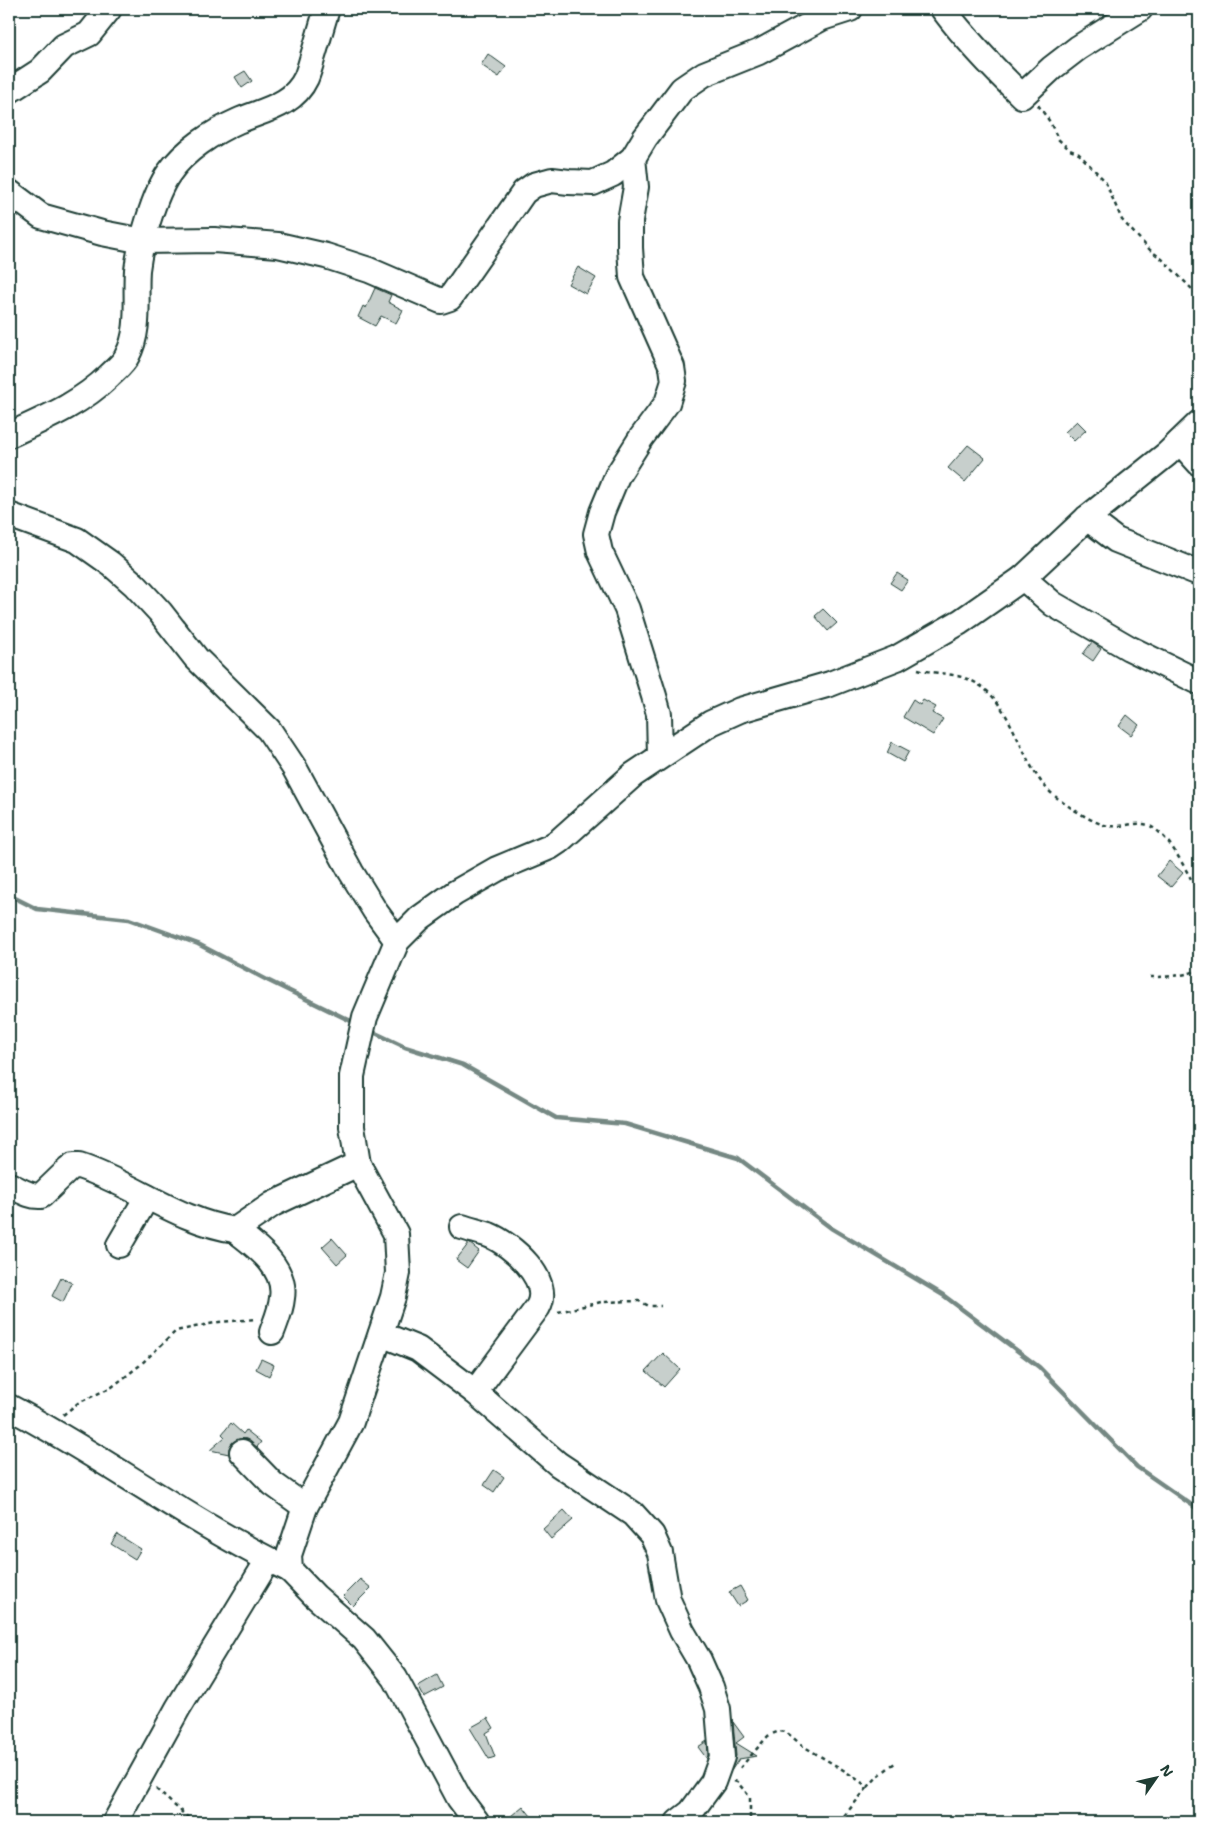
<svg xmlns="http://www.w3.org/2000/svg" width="1208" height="1831" font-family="'Shantell Sans',sans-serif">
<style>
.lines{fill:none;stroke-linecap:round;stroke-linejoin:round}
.stream{stroke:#758883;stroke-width:4.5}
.building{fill:#c7cfcc;stroke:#1f3d34}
.minor-casing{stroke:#1f3d34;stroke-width:28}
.path{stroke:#1f3d34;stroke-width:2.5;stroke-dasharray:4 4;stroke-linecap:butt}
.minor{stroke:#fff;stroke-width:24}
</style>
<rect width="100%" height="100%" fill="#fff"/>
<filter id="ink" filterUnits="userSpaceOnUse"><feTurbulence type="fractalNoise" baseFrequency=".02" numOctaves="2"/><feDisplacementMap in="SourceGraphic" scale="10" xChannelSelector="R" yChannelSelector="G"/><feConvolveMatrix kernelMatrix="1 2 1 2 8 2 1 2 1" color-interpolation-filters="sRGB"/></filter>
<g filter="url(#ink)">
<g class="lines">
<g class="stream">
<polyline points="9,895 37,909 129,919 198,944 269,981 357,1024"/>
<polyline points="369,1030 405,1047 463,1065 556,1118 625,1124 738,1158 831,1228 943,1295 1039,1367 1137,1467 1199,1510"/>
</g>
</g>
<g class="building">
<polygon points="488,54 506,67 499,77 481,65"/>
<polygon points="245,71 252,81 242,88 235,77"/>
<polygon points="578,267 596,278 586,294 568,284"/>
<polygon points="375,288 391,295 388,302 403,310 396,323 381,316 375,326 358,317 363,306 366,308"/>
<polygon points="1077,421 1086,430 1074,441 1065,432"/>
<polygon points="968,445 985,458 965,482 948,468"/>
<polygon points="897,573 908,580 901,590 890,583"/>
<polygon points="823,609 837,623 828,631 815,616"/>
<polygon points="1092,642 1101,649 1093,661 1083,654"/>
<polygon points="913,700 920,705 923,700 936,707 932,713 943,719 933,735 903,717"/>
<polygon points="1127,715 1139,725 1131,735 1119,726"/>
<polygon points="892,742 909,751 903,762 887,753"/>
<polygon points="1169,861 1183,873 1171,887 1157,876"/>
<polygon points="332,1238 347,1255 337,1264 322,1247"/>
<polygon points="469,1243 479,1251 467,1268 456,1260"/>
<polygon points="61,1278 72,1283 63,1302 52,1296"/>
<polygon points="663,1353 680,1369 664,1387 646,1371"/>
<polygon points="261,1359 274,1365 269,1376 256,1369"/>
<polygon points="231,1423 243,1434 246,1430 261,1442 257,1447 246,1439 239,1439 232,1443 229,1448 229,1454 210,1450 225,1437 222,1434"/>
<polygon points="494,1470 504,1477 494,1492 484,1485"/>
<polygon points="564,1510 573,1520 551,1539 543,1529"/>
<polygon points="117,1534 141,1549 135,1559 111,1544"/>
<polygon points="360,1579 371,1588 353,1606 343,1596"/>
<polygon points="740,1586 748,1600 738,1606 729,1592"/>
<polygon points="437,1675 443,1687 424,1697 418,1686"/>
<polygon points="488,1718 494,1728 486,1733 495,1757 489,1759 470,1728"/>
<polygon points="733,1722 744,1737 736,1743 757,1756 739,1759 731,1771 736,1756"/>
<polygon points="707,1741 708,1755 707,1759 698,1747"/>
<polygon points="523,1806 531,1816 523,1822 517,1822 511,1816"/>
</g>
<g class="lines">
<defs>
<g id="minor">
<path d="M 943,9 C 967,41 993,68 1022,96 L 1052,68 L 1078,48 L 1140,9"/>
<polyline points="9,91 40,71 64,46 89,34 109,9"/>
<polyline points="633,158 636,187 630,221 630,248 632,277 672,367 674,381 667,403 641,438 617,476 602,512 596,534 600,552 627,609 654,696 659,714 660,756"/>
<polyline points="9,192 41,216 102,233 143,241 214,240 278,245 326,256 369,270 441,301 450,298 524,192 534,185 552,180 569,182 593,183 613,174 633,158 645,138 682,89 704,74 759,52 822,18 850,9"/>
<path d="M 9,435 C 46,418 80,404 109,376 C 115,370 124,363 127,356 C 141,330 135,299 137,270 C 140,244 154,194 169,173 C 184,151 213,132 238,121 C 263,110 293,106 306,78 C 309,71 311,63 313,56 C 318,40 322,24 327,9"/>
<polyline points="1180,442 1199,463"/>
<polyline points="9,515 77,540 111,564 135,585 160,612 196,658 269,730 295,769 351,872 375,911 397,941"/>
<polyline points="1087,518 1116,540 1199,573"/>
<polyline points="1023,578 1053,604 1129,648 1199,682"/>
<path d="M 9,1185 C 19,1189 29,1197 41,1196 L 69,1169 L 73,1166 L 79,1166 C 132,1183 179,1222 235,1230 L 273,1204 L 358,1164"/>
<path d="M 462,1227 C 471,1230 480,1232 489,1235 C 511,1244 553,1280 538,1307 L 475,1392"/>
<path d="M 235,1230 C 256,1246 287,1268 282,1298 C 281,1310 276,1321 272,1332"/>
<polyline points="119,1245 147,1197"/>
<polyline points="381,1334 418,1349 475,1392 558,1464 633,1514 652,1535 660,1553 668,1600 682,1631 699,1660 711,1687 718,1709 722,1757 713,1782 691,1812 678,1822"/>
<path d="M 9,1407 C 105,1457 192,1524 290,1570"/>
<polyline points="242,1452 273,1484 305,1507"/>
<polyline points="115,1822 178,1708 268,1560"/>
<polyline points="477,1822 459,1798 395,1678 364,1639 315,1596 290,1570 289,1555 305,1507 351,1422 393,1297 398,1273 396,1234 358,1164 352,1127 352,1076 365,1017 397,941 420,918 455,893 497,869 550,847 559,841 633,775 711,723 740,710 830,684 897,658 960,622 1023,578 1087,518 1167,454 1199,423"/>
</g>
</defs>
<use href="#minor" class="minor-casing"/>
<g class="path">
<polyline points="1038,105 1050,122 1058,139 1070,150 1079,154 1105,181 1122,220 1150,250 1162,259 1199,296"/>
<path d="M 918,669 C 935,674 955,673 970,680 C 1016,700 1018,768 1056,797 C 1067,806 1096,825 1109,826 C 1122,828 1138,820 1150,826 C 1172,837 1186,873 1199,892"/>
<path d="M 1150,977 C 1166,977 1184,976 1199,970"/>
<polyline points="558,1312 601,1302 639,1301 649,1306 661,1306"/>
<polyline points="63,1415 78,1403 112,1387 139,1366 176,1331 219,1322 257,1319"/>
<polyline points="740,1768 768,1736 779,1731 786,1732 803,1746 845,1771 868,1787 878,1776 896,1762"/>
<polyline points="734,1781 737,1782 750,1797 750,1822"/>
<polyline points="156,1789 193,1822"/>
<polyline points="839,1822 868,1787"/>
</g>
<use href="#minor" class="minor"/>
</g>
</g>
<rect width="1208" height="1831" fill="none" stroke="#fff" stroke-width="30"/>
<rect x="15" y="15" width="1178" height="1801" fill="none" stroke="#1f3d34" stroke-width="2" filter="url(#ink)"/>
<g transform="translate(1156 1778) rotate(56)" stroke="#ffffff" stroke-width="4" paint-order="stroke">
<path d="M0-4L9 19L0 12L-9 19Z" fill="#1f3d34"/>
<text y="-8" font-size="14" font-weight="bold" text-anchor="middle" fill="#1f3d34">N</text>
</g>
</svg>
